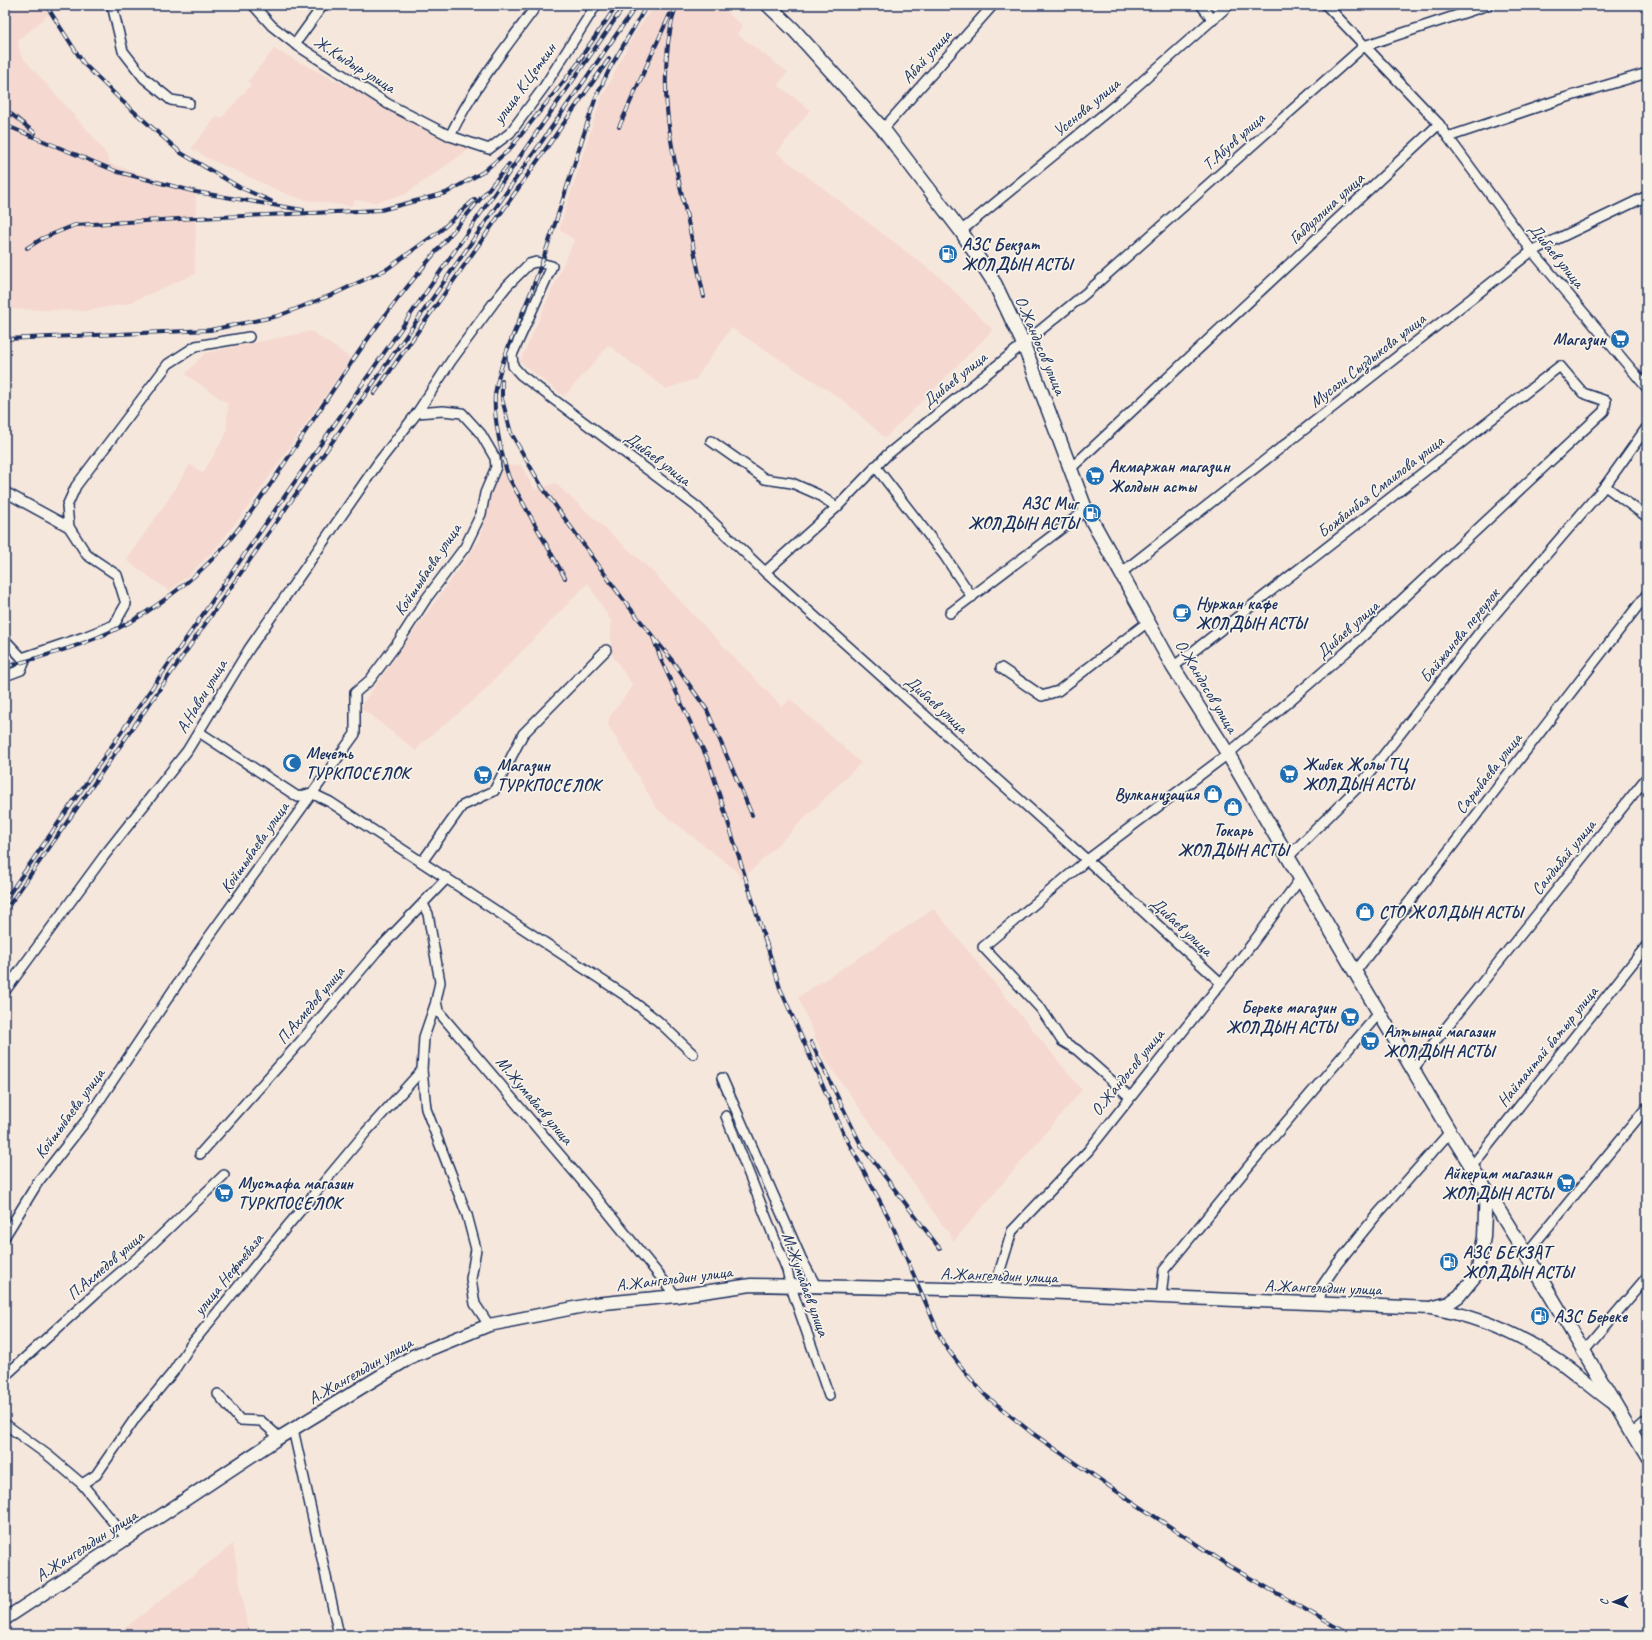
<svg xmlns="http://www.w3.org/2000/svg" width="1652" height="1640" font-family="Caveat,sans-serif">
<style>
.built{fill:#f5d9d0}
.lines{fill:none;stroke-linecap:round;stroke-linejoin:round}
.minor-casing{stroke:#1b2f5e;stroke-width:12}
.tertiary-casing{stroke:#1b2f5e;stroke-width:15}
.secondary-casing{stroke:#1b2f5e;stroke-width:16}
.minor{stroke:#f7f3e8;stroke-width:9}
.tertiary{stroke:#f7f3e8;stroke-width:12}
.secondary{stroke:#f7f3e8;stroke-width:13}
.rail-casing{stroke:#1b2f5e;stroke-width:4}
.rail{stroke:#f7f3e8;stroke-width:2.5;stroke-dasharray:8;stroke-linecap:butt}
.labels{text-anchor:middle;stroke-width:3.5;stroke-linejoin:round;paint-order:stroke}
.street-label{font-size:17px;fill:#1b2f5e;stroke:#f7f3e8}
.poi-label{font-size:17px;font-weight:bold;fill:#1b2f5e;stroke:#f7f3e8;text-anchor:start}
</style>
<rect width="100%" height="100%" fill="#f6e7dd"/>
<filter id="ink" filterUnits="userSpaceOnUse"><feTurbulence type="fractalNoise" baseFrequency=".025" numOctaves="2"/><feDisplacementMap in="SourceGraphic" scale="8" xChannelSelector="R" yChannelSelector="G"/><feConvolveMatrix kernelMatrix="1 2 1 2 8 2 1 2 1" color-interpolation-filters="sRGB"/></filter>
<g filter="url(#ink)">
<g class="built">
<polygon points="5,5 60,5 18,41 20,52 24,59 91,134 104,151 111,164 196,192 195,274 127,304 84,311 5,309"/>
<polygon points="656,5 718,5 743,26 737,34 788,72 778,85 810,110 777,153 941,278 993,330 885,438 843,400 731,328 696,379 666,389 608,345 594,363 564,396 520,362 574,240 559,229 600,101 634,34"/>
<polygon points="274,49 470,149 404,195 375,202 355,200 351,206 304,200 286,194 207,158 191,148 216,117 222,117 251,85 248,81"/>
<polygon points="311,331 351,358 252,502 216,548 189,575 169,591 126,560 169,498 190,464 203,473 226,434 228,404 185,374 205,353"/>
<polygon points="521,465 535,490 555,483 649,568 782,707 790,699 861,763 742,880 734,869 657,809 608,725 609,717 633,686 611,653 611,621 588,583 476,699 422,743 416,751 360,707 480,539 494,483 505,466"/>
<polygon points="934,909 1082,1090 954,1241 824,1058 798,997"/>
<polygon points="233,1544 249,1635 116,1635"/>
</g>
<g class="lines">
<defs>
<g id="minor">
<polyline points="111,5 113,9 123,51 144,78 171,100 189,103"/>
<polyline points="253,5 272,26 295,44 388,104 450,136 489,149 510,133 544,87 596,5"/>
<polyline points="1201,5 1213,20"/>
<polyline points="1326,5 1439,124"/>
<polyline points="295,44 323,5"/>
<polyline points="883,129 993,5"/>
<path d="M 450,136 C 473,88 506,47 537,5"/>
<polyline points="1448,137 1532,251 1647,388"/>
<polyline points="961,231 1120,101 1229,5"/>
<polyline points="711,441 765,479 792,483 817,494 837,507"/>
<polyline points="875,466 944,555 972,597"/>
<polyline points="1070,469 1439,124 1448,137 1561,99 1647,73"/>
<polyline points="1605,486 1647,517"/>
<polyline points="5,492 69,527"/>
<polyline points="765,572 837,507 887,455 1086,293 1364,46 1488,5"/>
<polyline points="1121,573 1532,251 1647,196"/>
<polyline points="950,613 1086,510"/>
<polyline points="5,640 25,661 21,670 5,676"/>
<polyline points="22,658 84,637 114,625 126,604 117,575 87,555 69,527 67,506 76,486 168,364 196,346 249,337"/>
<polyline points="1001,668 1042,696 1058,691 1149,621"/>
<polyline points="199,732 298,797 311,793 330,802 626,996 658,1021 693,1054"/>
<polyline points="1288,857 1361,784 1479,633 1605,486 1647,427"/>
<polyline points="422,862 462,806 494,791 523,734 606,650"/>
<polyline points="423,904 428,914 440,982 436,1001 438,1011 594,1195 676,1296"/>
<polyline points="1355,972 1647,594"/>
<polyline points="5,991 104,856 187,751 249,649 378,463 417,413 451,361 495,301 507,286 529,264 536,262 552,266 512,355 513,366 521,375 696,506 765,572 1087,860 1221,983"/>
<polyline points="436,1002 424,1037 422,1070 426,1109 467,1215 476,1249 471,1279 475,1304 489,1325"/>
<polyline points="1413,1069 1647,777"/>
<polyline points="722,1078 801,1258 816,1286"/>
<polyline points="1130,1097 1077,1050 1062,1041 1041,1009 983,947 1087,860 1228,754 1346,652 1604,411 1606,401 1583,393 1560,366 1173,667"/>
<polyline points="726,1116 787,1270 791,1287 829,1396"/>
<polyline points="200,1154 301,1041 377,951 447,878"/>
<polyline points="1472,1166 1647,945"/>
<polyline points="5,1236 38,1182 85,1122 206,941 355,734 355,693 370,680 399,641 426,599 465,547 481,514 485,493 496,467 495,458 481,434 462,413 443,411 417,413"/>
<polyline points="1526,1254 1647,1107"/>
<polyline points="994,1290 1012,1231 1088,1151 1252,944 1300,879"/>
<polyline points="1161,1298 1164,1270 1248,1167 1380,1012"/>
<polyline points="1319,1304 1322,1286 1337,1264 1375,1217 1450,1132"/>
<polyline points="1584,1351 1647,1277"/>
<polyline points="5,1376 96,1293 143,1253 224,1175"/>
<polyline points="218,1394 240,1420 261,1421 279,1437"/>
<polyline points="5,1424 49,1456 82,1484 127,1539"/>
<polyline points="293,1429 339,1635"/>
<polyline points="1631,1432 1647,1418"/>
<polyline points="82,1484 96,1475 136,1417 173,1372 190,1346 285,1229 366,1132 422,1070"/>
</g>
<g id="tertiary">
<polyline points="1434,1307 1449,1303 1459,1296 1477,1274 1484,1237 1486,1190"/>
<path d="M 5,1619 L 277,1439 L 413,1356 L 489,1325 L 594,1304 L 676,1296 L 751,1285 L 994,1290 L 1431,1308 C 1478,1316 1521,1335 1560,1362 C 1578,1375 1595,1390 1613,1403"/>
</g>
<polyline id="secondary" points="768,5 794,30 883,129 961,231 995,284 1023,343 1086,510 1121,573 1173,667 1228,754 1355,972 1450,1132 1526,1254 1647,1458"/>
</defs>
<use href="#minor" class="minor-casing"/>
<use href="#tertiary" class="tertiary-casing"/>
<use href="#secondary" class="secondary-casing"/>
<use href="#minor" class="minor"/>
<use href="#tertiary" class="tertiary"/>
<use href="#secondary" class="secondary"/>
<defs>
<g id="rail">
<polyline points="46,5 84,64 122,101 181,153 239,187 271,201"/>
<path d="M 676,5 C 655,78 670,146 687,217 C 693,244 698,270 704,297"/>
<polyline points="579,60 617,5"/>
<polyline points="5,109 35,133"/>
<polyline points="5,125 118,172 196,192 303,210"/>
<polyline points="619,127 670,14"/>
<polyline points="27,248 43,238 75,225 196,218 381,210 446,193 483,172 509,150 583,57"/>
<polyline points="5,339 210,330 278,316 334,294 387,269 441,230 475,199"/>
<polyline points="502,381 502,399 511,433 542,487 622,598 671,659 707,710 752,815"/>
<polyline points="374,394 609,59"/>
<path d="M 565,578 L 509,478 C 502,458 493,416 495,395 C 500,357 521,320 534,284 C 557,223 575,159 596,97 L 610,68 L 647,5"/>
<polyline points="653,637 662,662 709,762 767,946"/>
<path d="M 5,667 C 52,654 104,640 145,613 C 171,596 198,575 219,552 C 238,532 254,507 270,485 C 305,433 338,380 375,329 C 416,272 465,219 509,164"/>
<polyline points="5,900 625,5"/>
<polyline points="5,911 637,5"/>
<polyline points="766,942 780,988 843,1132 890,1220 943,1343 965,1372 985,1395 1032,1433 1106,1484 1229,1566 1350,1635"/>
<polyline points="811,1042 861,1145 940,1249"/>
</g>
</defs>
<use href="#rail" class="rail-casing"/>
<use href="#rail" class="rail"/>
</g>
</g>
<defs>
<symbol id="fuel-disc" viewBox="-11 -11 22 22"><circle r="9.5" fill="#1f6fb2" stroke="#f7f3e8"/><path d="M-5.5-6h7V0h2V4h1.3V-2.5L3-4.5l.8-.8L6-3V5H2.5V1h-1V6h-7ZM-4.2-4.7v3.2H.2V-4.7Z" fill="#fff"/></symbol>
<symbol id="supermarket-disc" viewBox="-11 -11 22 22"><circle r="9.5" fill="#1f6fb2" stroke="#f7f3e8"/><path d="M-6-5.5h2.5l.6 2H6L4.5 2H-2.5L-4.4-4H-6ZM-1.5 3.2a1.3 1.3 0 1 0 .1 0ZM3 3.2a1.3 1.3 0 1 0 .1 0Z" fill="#fff"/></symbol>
<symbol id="cafe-disc" viewBox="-11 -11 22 22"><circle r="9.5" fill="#1f6fb2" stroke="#f7f3e8"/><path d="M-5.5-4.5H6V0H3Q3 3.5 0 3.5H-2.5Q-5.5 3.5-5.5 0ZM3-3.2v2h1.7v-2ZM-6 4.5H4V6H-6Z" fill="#fff"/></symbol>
<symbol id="mosque-disc" viewBox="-11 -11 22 22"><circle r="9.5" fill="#1f6fb2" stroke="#f7f3e8"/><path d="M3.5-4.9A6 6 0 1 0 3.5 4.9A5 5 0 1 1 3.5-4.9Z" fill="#fff"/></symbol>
<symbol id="shop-disc" viewBox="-11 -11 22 22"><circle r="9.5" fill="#1f6fb2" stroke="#f7f3e8"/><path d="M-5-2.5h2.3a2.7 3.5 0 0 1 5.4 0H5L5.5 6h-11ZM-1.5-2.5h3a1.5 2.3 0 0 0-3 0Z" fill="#fff"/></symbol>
</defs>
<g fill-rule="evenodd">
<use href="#fuel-disc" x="937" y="243" width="22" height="22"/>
<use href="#supermarket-disc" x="1609" y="328" width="22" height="22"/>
<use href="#supermarket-disc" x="1084" y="465" width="22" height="22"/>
<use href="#fuel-disc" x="1081" y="502" width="22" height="22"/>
<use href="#cafe-disc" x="1171" y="602" width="22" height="22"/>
<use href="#mosque-disc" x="281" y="752" width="22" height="22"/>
<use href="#supermarket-disc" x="1278" y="763" width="22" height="22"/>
<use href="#supermarket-disc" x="472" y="764" width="22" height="22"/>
<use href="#shop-disc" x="1202" y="783" width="22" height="22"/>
<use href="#shop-disc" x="1222" y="796" width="22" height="22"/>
<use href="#shop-disc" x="1354" y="901" width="22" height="22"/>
<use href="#supermarket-disc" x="1339" y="1006" width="22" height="22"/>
<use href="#supermarket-disc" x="1359" y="1030" width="22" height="22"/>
<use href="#supermarket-disc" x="1555" y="1172" width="22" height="22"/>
<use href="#supermarket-disc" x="213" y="1182" width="22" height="22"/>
<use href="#fuel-disc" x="1438" y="1251" width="22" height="22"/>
<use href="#fuel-disc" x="1529" y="1305" width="22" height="22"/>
</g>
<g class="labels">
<g class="street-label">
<text transform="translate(926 56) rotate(-48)" y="6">Абай улица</text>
<text transform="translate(355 64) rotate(32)" y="6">Ж.Кыдыр улица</text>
<text transform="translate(524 83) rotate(-54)" y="6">улица К.Цеткин</text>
<text transform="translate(1086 107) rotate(-40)" y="6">Усенова улица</text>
<text transform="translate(1233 141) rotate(-42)" y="6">Т.Абуов улица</text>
<text transform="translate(1326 208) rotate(-43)" y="6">Габдуллина улица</text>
<text transform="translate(1557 255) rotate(51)" y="6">Дибаев улица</text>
<text transform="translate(1041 345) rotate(67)" y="6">О.Жандосов улица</text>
<text transform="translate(1367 360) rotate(-38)" y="6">Мусали Сыздыкова улица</text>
<text transform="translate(954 379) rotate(-39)" y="6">Дибаев улица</text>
<text transform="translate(658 458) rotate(37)" y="6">Дибаев улица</text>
<text transform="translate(1380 486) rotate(-38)" y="6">Божбанбая Смаилова улица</text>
<text transform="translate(427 569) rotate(-56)" y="6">Койшыбаева улица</text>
<text transform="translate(1347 629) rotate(-42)" y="6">Дибаев улица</text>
<text transform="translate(1459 635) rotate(-51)" y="6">Байжанова переулок</text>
<text transform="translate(1207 686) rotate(59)" y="6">О.Жандосов улица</text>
<text transform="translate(201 696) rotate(-59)" y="6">А.Навои улица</text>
<text transform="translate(937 704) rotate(42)" y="6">Дибаев улица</text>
<text transform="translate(1488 773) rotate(-52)" y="6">Сарыбаева улица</text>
<text transform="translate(254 847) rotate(-55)" y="6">Койшыбаева улица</text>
<text transform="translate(1563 857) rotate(-51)" y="6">Сандибай улица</text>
<text transform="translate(1182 926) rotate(43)" y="6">Дибаев улица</text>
<text transform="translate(310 1005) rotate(-50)" y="6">П.Ахмедов улица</text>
<text transform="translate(1547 1046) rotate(-51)" y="6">Наймантай батыр улица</text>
<text transform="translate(1127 1072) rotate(-51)" y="6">О.Жандосов улица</text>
<text transform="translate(535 1100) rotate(50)" y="6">М.Жумабаев улица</text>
<text transform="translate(69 1113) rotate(-54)" y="6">Койшыбаева улица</text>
<text transform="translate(105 1265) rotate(-41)" y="6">П.Ахмедов улица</text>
<text transform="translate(228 1274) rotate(-51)" y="6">улица Нефтебаза</text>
<text transform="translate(999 1275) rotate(2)" y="6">А.Жангельдин улица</text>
<text transform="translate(674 1278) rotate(-7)" y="6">А.Жангельдин улица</text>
<text transform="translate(806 1284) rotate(70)" y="6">М.Жумабаев улица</text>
<text transform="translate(1323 1287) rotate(2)" y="6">А.Жангельдин улица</text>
<text transform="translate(360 1370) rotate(-30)" y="6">А.Жангельдин улица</text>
<text transform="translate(86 1545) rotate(-33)" y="6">А.Жангельдин улица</text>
</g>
<g class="poi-label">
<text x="962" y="250">АЗС Бекзат<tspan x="962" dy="20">ЖОЛДЫН АСТЫ</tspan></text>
<text x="1606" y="345" text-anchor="end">Магазин</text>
<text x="1109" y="472">Акмаржан магазин<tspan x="1109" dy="20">Жолдын асты</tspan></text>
<text x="1078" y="509" text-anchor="end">АЗС Миг<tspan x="1078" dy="20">ЖОЛДЫН АСТЫ</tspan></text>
<text x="1196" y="609">Нуржан кафе<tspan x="1196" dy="20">ЖОЛДЫН АСТЫ</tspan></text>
<text x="306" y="759">Мечеть<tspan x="306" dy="20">ТУРКПОСЕЛОК</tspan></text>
<text x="1303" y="770">Жибек Жолы ТЦ<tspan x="1303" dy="20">ЖОЛДЫН АСТЫ</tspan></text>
<text x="497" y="771">Магазин<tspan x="497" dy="20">ТУРКПОСЕЛОК</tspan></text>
<text x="1199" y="800" text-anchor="end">Вулканизация</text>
<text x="1233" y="836" text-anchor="middle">Токарь<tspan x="1233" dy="20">ЖОЛДЫН АСТЫ</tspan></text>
<text x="1379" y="918">СТО ЖОЛДЫН АСТЫ</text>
<text x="1336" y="1013" text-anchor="end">Береке магазин<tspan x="1336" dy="20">ЖОЛДЫН АСТЫ</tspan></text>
<text x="1384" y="1037">Алтынай магазин<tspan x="1384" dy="20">ЖОЛДЫН АСТЫ</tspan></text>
<text x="1552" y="1179" text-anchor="end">Айкерим магазин<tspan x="1552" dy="20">ЖОЛДЫН АСТЫ</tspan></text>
<text x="238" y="1189">Мустафа магазин<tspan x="238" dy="20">ТУРКПОСЕЛОК</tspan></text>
<text x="1463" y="1258">АЗС БЕКЗАТ<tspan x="1463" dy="20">ЖОЛДЫН АСТЫ</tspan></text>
<text x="1554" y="1322">АЗС Береке</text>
</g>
</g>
<rect width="1652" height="1640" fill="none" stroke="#f7f3e8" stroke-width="20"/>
<rect x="10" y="10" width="1632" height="1620" fill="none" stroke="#1b2f5e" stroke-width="1.5" filter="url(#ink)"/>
<g transform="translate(1614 1602) rotate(268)" stroke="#f7f3e8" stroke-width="3" paint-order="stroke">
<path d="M0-3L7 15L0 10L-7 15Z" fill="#1b2f5e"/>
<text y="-6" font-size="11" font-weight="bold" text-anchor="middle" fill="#1b2f5e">С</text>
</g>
</svg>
